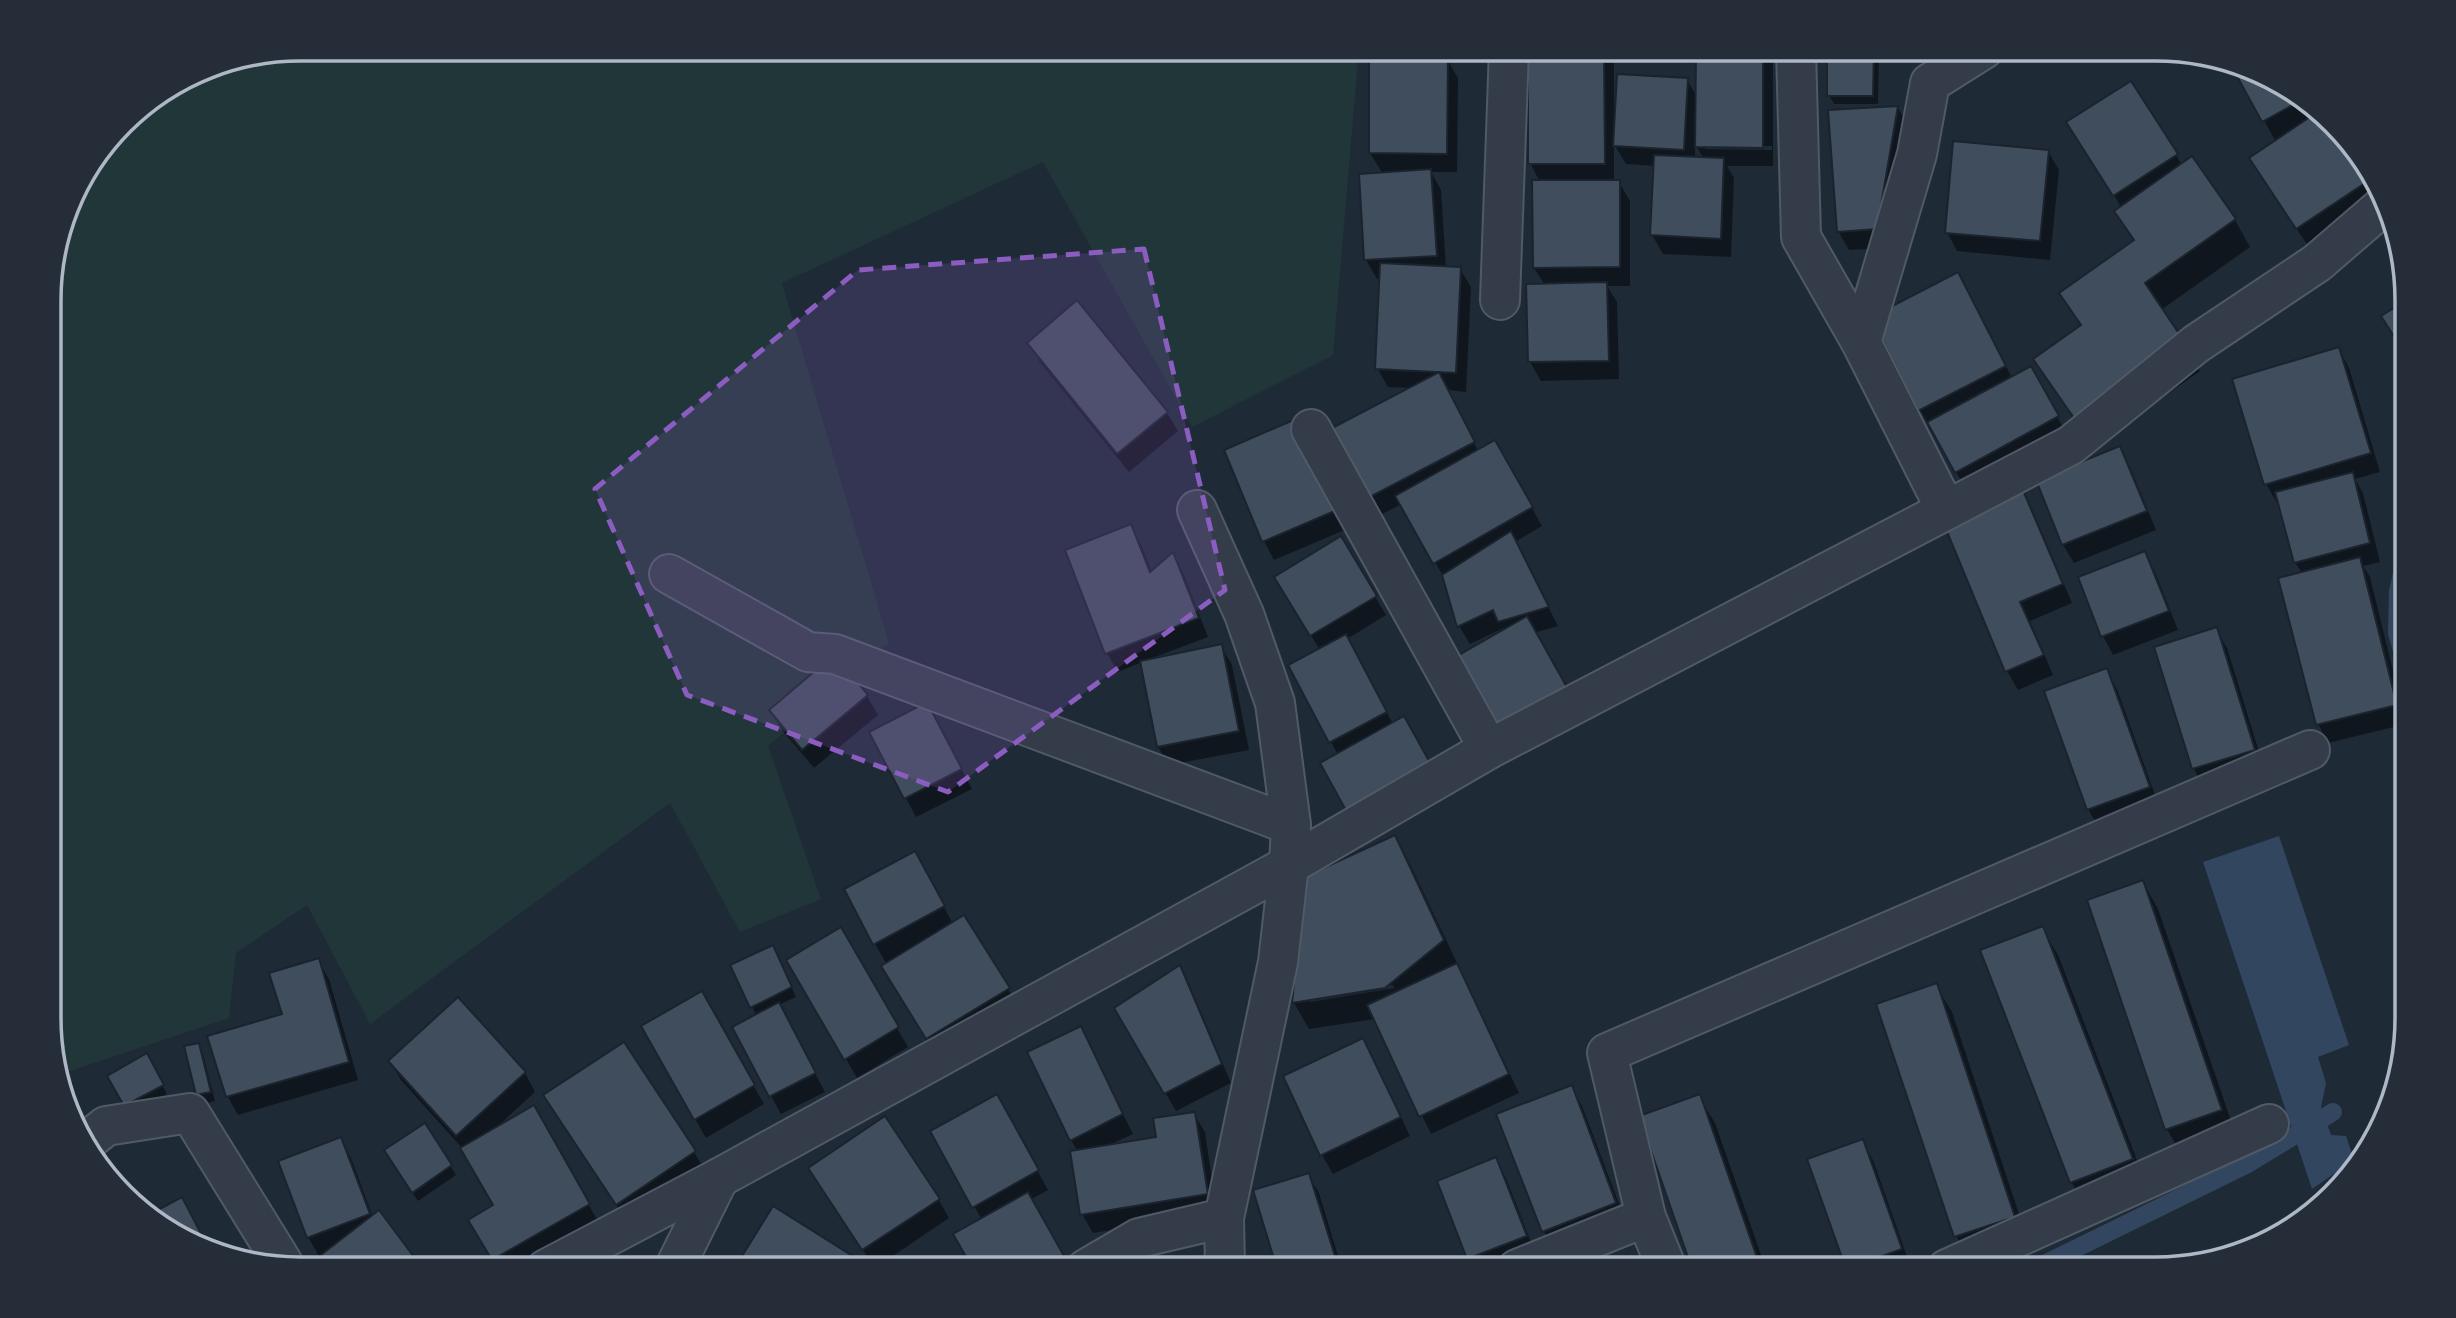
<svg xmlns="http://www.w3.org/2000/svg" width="2456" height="1318" font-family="'Alegreya Sans',sans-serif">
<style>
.green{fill:#213638}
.water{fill:#32465f}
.shadow{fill:#0007;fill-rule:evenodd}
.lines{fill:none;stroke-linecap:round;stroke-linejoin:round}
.stream{stroke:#32465f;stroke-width:18}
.building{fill:#404d5c;stroke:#1a232e;stroke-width:2}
.minor-casing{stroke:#505a66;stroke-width:42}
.minor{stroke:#333c48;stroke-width:38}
.marked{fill:#8c5dc1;fill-opacity:0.2;stroke:#8c5dc1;stroke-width:5;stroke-dasharray:14 9;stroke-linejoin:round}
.rim{fill:none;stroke:#adb7c5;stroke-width:3.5}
</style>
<rect width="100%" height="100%" fill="#1f2a37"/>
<polygon class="green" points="300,49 1359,49 1333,355 1192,427 1043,162 782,283 889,643 768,746 821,899 740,932 670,803 370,1024 307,905 236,953 229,1018 70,1071 51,1046 50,284 75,190 134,112 205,68"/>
<g class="water">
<polygon points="2406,516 2406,699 2388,634 2389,590"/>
<polygon points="2279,836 2349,1045 2318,1057 2326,1083 2321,1107 2331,1135 2346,1136 2354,1160 2312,1189 2203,862"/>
</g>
<g class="shadow">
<path d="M 1529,49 L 1614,49 L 1614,108 L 1687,80 L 1698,98 L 1698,49 L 1770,49 L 1773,56 L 1773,166 L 1727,166 L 1734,178 L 1731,257 L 1663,254 L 1652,235 L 1655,166 L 1626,164 L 1614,144 L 1614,182 L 1619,182 L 1630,201 L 1630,286 L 1607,286 L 1617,302 L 1619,379 L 1541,381 L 1530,362 L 1545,285 L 1534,268 L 1540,182 L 1530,163 ZM 1695,144 L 1704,159 L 1695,158 ZM 1705,146 L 1772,146 L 1772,150 L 1705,149 Z"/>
<polygon points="1829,49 1879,49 1878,104 1834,104 1829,95"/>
<polygon points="1447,59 1458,78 1457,172 1431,172 1441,190 1446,268 1460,269 1471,287 1466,392 1447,390 1478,451 1495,442 1542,526 1515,542 1558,626 1534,633 1505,631 1504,628 1470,644 1459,626 1446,581 1402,504 1380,515 1370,497 1411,388 1388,387 1377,368 1381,278 1377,279 1366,260 1361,176 1383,174 1370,153"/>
<polygon points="2234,67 2267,75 2364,160 2379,199 2308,246 2262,177 2276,142"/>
<polygon points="1898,108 1908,126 1887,248 1849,250 1838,231"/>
<polygon points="2079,141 2176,155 2182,165 2191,158 2235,220 2250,247 2161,310 2200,371 2093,447 2035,359 2082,327 2062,293 2134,242 2116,212 2122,208"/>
<polygon points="2048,151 2059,170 2050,260 1957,251 1947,232"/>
<polygon points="1968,293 2012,378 2030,368 2068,436 1967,491 1920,410"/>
<polygon points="1029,343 1167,413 1178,431 1129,472 1040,362"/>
<polygon points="2339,349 2349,368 2380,472 2355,479 2363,493 2380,562 2363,566 2370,577 2406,724 2328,743 2318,724 2302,573 2295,562 2280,502 2277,503 2266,484"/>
<polygon points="1297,420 1347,529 1274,560 1264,541 1226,451"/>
<polygon points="2119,448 2130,467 2156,530 2074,563 2063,545 2038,481"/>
<polygon points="2022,490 2032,509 2072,603 2030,621 2053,675 2018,690 2007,671"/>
<polygon points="1130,527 1141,545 1152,573 1173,555 1183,573 1208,637 1155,657 1156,659 1221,646 1232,665 1249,750 1169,765 1158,747 1142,662 1118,672 1107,653"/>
<polygon points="1340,538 1386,615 1347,639 1393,724 1338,755 1331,742 1320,650 1287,596"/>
<polygon points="2145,554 2155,572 2178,630 2113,655 2103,636 2080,578"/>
<polygon points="2216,629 2227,648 2264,768 2204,787 2194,769 2156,648"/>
<polygon points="834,657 867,696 878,715 814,768 782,730 771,711"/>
<polygon points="2106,670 2117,689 2159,806 2099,828 2088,809"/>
<polygon points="937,723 972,789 916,817 871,733"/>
<path d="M 1394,837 L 1410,864 L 1519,1093 L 1431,1134 L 1375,1019 L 1309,1029 L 1294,1003 L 1305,879 ZM 1393,985 L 1394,988 L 1310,1002 L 1310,998 Z"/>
<polygon points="925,871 953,924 1008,989 1019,1008 938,1057 895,985 887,965 875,944"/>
<polygon points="2143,882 2158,909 2237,1138 2182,1156 2167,1129"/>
<polygon points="2042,928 2058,955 2147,1186 2087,1210 2072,1183 1982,951"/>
<polygon points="840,930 908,1047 857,1078 789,961"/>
<polygon points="777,957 796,997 779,1005 825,1092 781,1114 771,1096 757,1016 752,1007"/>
<polygon points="318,960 329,979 358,1080 238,1115 228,1097 210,1037 284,1015"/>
<polygon points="1179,967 1190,986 1231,1083 1176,1111 1116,1008"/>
<polygon points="1936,986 1952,1012 2029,1244 1971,1263 1956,1236 1879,1005"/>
<polygon points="701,994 764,1104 706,1138 643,1027"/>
<polygon points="458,1000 525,1073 535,1092 498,1126 533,1107 599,1223 520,1269 499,1269 471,1220 495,1206 462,1148 401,1080 390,1061"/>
<polygon points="1080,1028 1133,1134 1107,1146 1158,1139 1194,1114 1205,1132 1217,1213 1093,1233 1082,1214 1078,1152 1071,1140"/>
<polygon points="623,1044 706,1171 628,1223 556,1114"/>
<polygon points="198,1045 203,1054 215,1101 203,1104 198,1095"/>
<polygon points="146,1056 167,1094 131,1114 109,1077"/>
<polygon points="1373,1058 1410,1136 1333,1174 1322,1155"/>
<polygon points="1571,1087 1582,1106 1626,1222 1554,1250 1544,1231 1499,1115"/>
<polygon points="996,1096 1048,1190 1030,1200 1069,1269 975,1269 982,1220 932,1132"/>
<polygon points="1699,1097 1715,1123 1766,1269 1694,1269"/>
<polygon points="425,1126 456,1175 418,1201 391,1160"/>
<polygon points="340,1139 351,1158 373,1217 320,1258 308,1237"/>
<polygon points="1862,1141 1873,1160 1911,1268 1848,1269 1810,1160"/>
<polygon points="1495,1159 1506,1178 1536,1255 1501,1269 1474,1269 1439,1182"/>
<polygon points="1308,1175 1319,1193 1342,1269 1278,1269"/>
<polygon points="821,1188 938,1199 949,1218 875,1268"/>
</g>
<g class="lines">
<polyline class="stream" points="2034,1269 2246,1165 2333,1112"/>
</g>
<g class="building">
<polygon points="1528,49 1604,49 1605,164 1528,164"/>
<polygon points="1696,49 1763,49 1763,148 1695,147"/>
<polygon points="1827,49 1874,49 1873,96 1827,96"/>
<polygon points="1369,57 1448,57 1447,154 1369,153"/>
<polygon points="2232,67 2267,75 2298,102 2262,122"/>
<polygon points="1617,74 1688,78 1684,150 1613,146"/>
<polygon points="2131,81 2178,154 2113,196 2066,122"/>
<polygon points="1898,106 1877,229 1837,232 1828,110"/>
<polygon points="2313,115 2364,160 2371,179 2296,229 2249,158"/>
<polygon points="1953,141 2049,150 2040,241 1945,233"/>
<polygon points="1654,155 1724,158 1721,239 1650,235"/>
<polygon points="2192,156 2236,219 2145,283 2186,344 2076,421 2033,359 2081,325 2059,293 2134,240 2114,211"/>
<polygon points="1431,169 1437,256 1364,260 1359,174"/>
<polygon points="1532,180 1620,180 1620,267 1533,268"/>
<polygon points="1380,263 1461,267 1456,373 1375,369"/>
<polygon points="1958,272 2006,366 1918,411 1871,317"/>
<polygon points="1607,282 1609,361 1528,362 1526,284"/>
<polygon points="1077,300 1168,412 1117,454 1027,343"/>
<polygon points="2405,301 2405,354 2381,316"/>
<polygon points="2339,347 2371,453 2264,485 2232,379"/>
<polygon points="2031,366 2059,416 1955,473 1927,422"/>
<polygon points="1439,372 1475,442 1368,498 1332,428"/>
<polygon points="1298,418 1337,510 1262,542 1224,450"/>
<polygon points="1495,440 1533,507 1433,564 1395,496"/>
<polygon points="2120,446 2147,511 2062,545 2036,480"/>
<polygon points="2353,472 2370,543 2294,563 2275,492"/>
<polygon points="2022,488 2063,584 2020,602 2044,655 2005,672 1943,522"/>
<polygon points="1131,524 1150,572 1173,552 1199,618 1105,654 1065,550"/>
<polygon points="1511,531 1549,607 1498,622 1493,610 1457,627 1442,575"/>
<polygon points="1341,536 1377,596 1310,636 1274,577"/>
<polygon points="2145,551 2169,611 2101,637 2078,577"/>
<polygon points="2360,557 2397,705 2316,725 2278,578"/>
<polygon points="1527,616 1573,698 1505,737 1459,655"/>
<polygon points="2217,627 2255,750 2192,769 2154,647"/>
<polygon points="1346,634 1387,712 1329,743 1288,665"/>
<polygon points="1222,644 1239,731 1157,747 1140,661"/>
<polygon points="835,654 868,695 802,750 769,710"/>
<polygon points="2107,668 2150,787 2087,810 2044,691"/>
<polygon points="927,702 962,769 904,799 869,732"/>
<polygon points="1404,716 1433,768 1349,816 1320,763"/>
<polygon points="1395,835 1444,940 1385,988 1292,1003 1304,877"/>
<polygon points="915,851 945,906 873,945 844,889"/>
<polygon points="2143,880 2222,1110 2165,1130 2087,900"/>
<polygon points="964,915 1010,988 926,1039 881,966"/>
<polygon points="2043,926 2133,1159 2070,1183 1980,950"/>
<polygon points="841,927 899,1027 844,1060 786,960"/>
<polygon points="773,945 792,987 750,1008 730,965"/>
<polygon points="319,958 349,1062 226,1097 207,1036 282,1014 269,973"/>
<polygon points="1457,963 1509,1074 1419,1117 1367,1005"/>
<polygon points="1180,965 1222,1064 1164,1094 1114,1008"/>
<polygon points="1937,983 2015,1217 1954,1237 1876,1004"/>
<polygon points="702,991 755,1085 694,1120 641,1026"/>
<polygon points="458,997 526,1072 456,1136 388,1061"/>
<polygon points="779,1002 816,1073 769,1097 732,1027"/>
<polygon points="1081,1026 1123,1114 1070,1141 1027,1052"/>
<polygon points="1363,1038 1401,1117 1320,1156 1283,1076"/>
<polygon points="624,1042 696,1151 616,1205 543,1095"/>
<polygon points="199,1043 211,1092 196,1095 184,1046"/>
<polygon points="147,1053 164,1085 124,1106 107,1076"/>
<polygon points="1572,1085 1616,1203 1542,1232 1496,1114"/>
<polygon points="997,1094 1039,1170 972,1208 930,1131"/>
<polygon points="1700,1094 1761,1269 1692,1269 1639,1116"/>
<polygon points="534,1105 590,1204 492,1260 468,1220 493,1205 460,1148"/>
<polygon points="1195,1112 1208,1194 1080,1215 1070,1151 1156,1137 1153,1118"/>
<polygon points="885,1116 940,1199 862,1250 808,1168"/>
<polygon points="425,1123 452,1165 412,1193 384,1150"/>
<polygon points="341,1137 370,1214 307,1238 278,1161"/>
<polygon points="1863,1139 1902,1249 1846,1269 1807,1159"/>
<polygon points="1496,1157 1527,1236 1467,1259 1437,1181"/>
<polygon points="1309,1173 1339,1269 1277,1269 1253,1190"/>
<polygon points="1028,1192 1068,1263 1057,1269 973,1269 953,1234"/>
<polygon points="182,1197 208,1247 189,1243 154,1212"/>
<polygon points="773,1206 870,1267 868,1269 734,1269"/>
<polygon points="379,1210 423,1269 311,1269 308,1265"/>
<polygon points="1637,1256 1641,1269 1604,1269"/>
<polygon points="615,1257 622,1269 593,1269"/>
</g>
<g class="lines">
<defs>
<g id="minor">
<polyline points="1796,49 1801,237 1861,342 1946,510"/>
<polyline points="1500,300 1509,49"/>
<polyline points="1861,342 1917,154 1930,83 1984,49"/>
<polyline points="1311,429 1489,749"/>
<polyline points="1197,510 1244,614 1275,703 1291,825 1289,865 1278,962 1224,1218 1225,1269"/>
<polyline points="669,574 808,652 835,654 1291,825"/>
<polyline points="86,1142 106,1126 190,1113 284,1265"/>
<polyline points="546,1269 719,1178 1289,865 1489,749 2071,445 2196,344 2317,263 2382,207"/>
<polyline points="674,1269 719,1178"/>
<polyline points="1086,1269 1139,1238 1224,1218"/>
<polyline points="1517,1269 1646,1217"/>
<polyline points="1667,1269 1646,1217 1607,1053 2310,750"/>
<polyline points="1947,1269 2269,1124"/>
</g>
</defs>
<use href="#minor" class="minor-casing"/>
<use href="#minor" class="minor"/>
</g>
<path class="marked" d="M 1144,249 L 1225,590 L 948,792 L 687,695 L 595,489 L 858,270 Z"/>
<path d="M0 0H2456V1318H0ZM300 61H2156A239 239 0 0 1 2395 300V1018A239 239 0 0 1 2156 1257H300A239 239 0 0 1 61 1018V300A239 239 0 0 1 300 61Z" fill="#252d38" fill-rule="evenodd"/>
<path class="rim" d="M300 61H2156A239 239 0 0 1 2395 300V1018A239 239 0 0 1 2156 1257H300A239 239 0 0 1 61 1018V300A239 239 0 0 1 300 61Z"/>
</svg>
